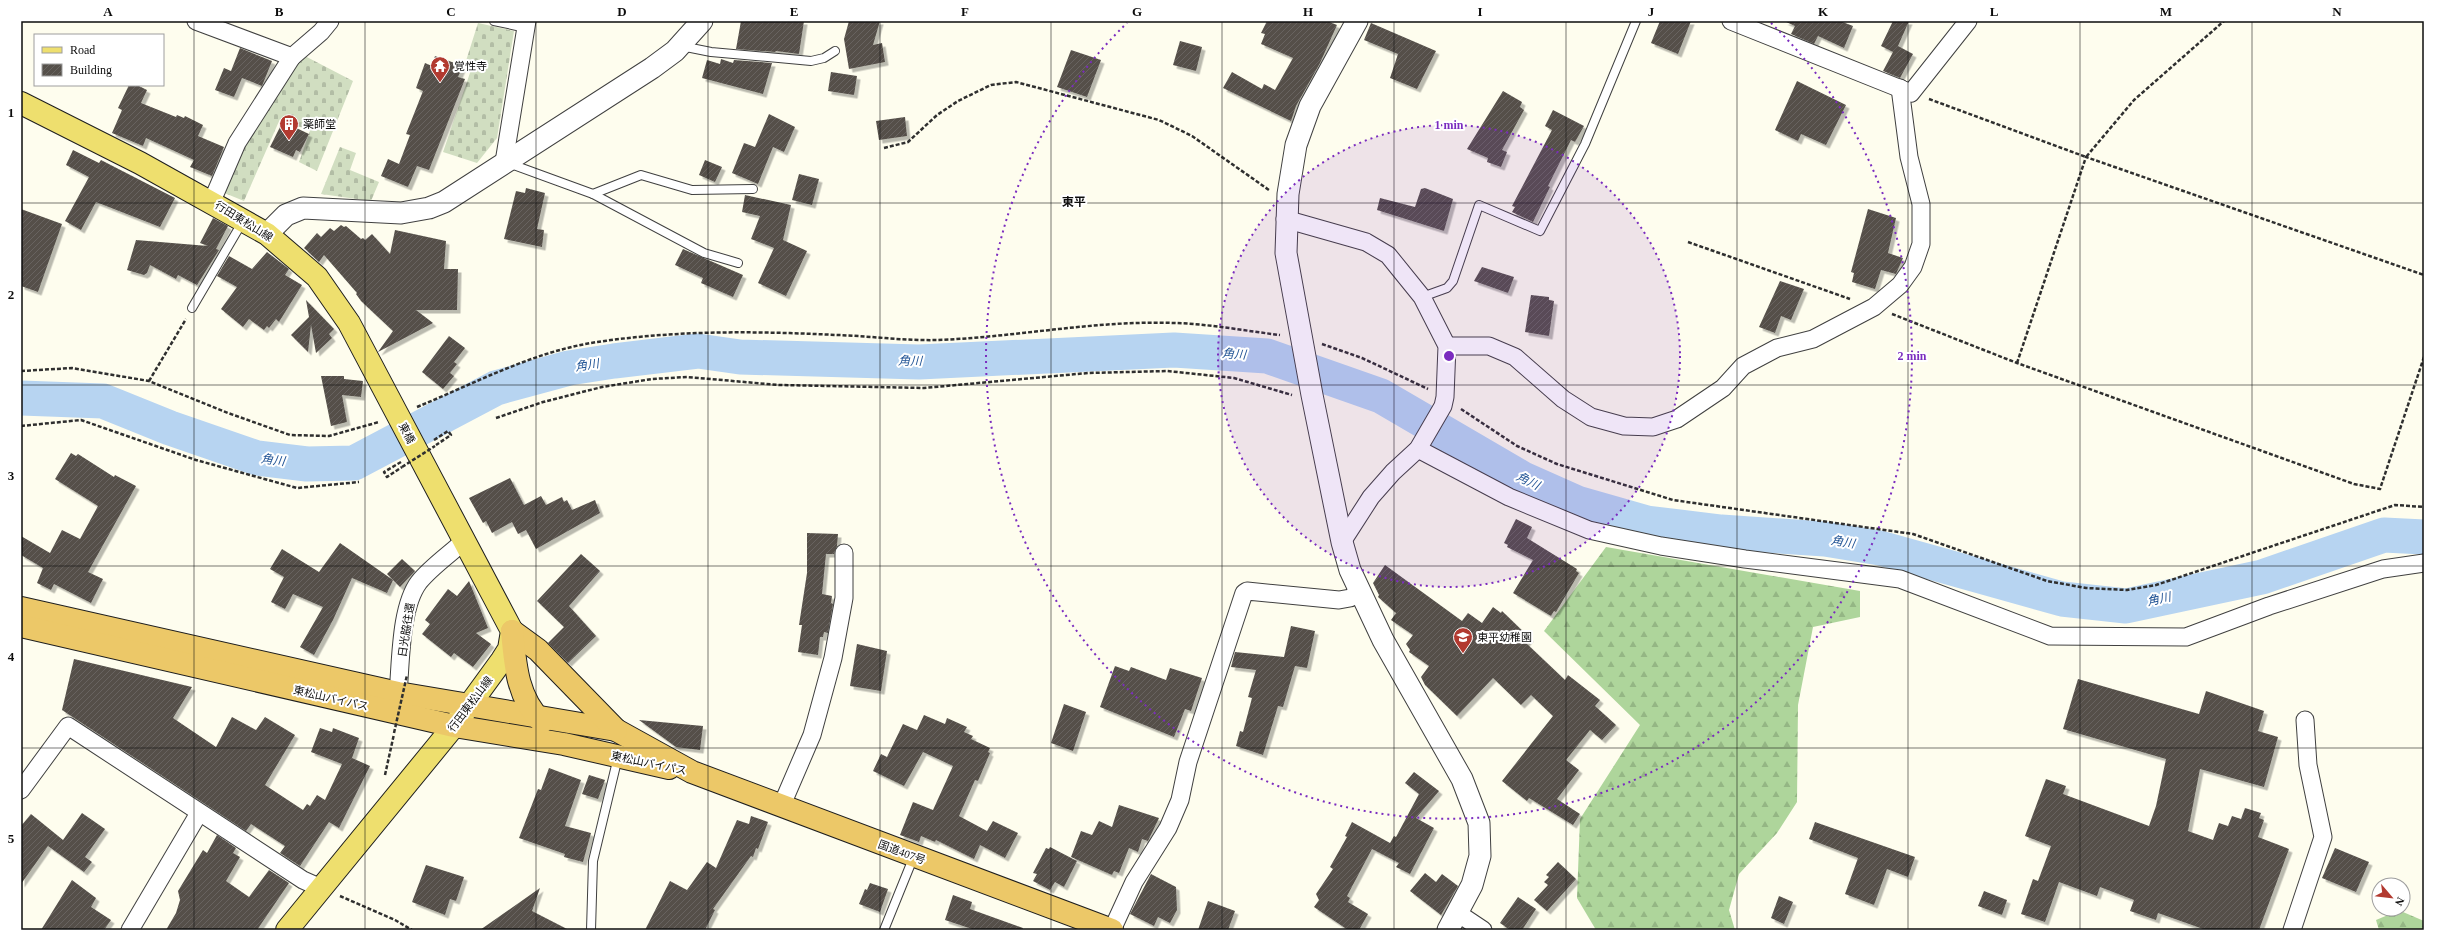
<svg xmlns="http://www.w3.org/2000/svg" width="2445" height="951" font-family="'Times New Roman','Noto Sans JP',serif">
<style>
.forest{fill:url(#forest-firs)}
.cemetery{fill:url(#cemetery-stones)}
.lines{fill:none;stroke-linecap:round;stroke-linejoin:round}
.river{stroke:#b7d4f1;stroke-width:35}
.building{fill:url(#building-hatch);filter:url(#shadow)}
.service-casing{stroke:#404040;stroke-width:10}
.minor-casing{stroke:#404040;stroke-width:19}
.tertiary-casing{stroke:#404040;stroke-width:23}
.primary-casing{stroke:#1e1e1e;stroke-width:24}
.trunk-casing{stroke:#1e1e1e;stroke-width:24}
.path{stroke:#2f2f2f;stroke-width:2.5;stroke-dasharray:4 2;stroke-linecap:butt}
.service{stroke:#fff;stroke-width:8}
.minor{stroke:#fff;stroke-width:17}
.tertiary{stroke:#fff;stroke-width:21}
.primary{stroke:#eedf6e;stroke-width:22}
.trunk{stroke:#ecc868;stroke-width:22}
.path-bridge{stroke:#2f2f2f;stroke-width:2.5;stroke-dasharray:4 2;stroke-linecap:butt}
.grid{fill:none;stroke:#0d0d0d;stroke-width:1;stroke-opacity:0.55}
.ring{fill:none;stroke:#7b2cbf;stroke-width:2;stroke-dasharray:2 4}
.labels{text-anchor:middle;stroke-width:4;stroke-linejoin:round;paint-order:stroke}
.poi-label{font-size:11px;fill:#0d0d0d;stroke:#fff;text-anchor:start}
.street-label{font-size:11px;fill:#0d0d0d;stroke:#fff}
.neighbourhood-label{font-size:12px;font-weight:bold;fill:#0d0d0d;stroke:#fff}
.water-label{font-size:12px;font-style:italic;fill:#205395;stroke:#fff}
.centre{fill:#7b2cbf;stroke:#fff;stroke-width:2}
.ring-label{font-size:12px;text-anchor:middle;font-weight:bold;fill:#7b2cbf;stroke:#fff;stroke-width:4;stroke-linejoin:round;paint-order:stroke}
.neatline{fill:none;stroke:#0d0d0d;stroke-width:1.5}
.grid-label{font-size:13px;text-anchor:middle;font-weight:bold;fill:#0d0d0d}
</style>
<defs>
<pattern id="forest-firs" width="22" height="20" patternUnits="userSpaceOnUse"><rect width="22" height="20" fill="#aed59b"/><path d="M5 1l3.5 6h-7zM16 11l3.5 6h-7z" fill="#94b684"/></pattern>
<pattern id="cemetery-stones" width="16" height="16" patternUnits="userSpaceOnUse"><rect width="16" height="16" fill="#d1dec1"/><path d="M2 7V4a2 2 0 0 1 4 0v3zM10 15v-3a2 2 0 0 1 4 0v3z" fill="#b2bda5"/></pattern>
<pattern id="building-hatch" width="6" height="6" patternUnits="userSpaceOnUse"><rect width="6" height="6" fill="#55504a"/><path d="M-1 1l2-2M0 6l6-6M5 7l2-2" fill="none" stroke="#686460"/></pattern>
<filter id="shadow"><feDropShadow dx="3.5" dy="3.5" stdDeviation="0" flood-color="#0004"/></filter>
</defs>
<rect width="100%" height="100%" fill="#fefdee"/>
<g class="forest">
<polygon points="1606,547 1860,591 1860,617 1813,627 1798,705 1797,802 1777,833 1739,874 1729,910 1735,930 1596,930 1577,898 1580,819 1640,725 1544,631"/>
<polygon points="2403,912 2424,921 2424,930 2379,930 2376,920 2388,915"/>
</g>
<g class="cemetery">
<polygon points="478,23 514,31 497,138 477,163 443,152 472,67 465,64"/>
<polygon points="301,54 353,81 317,171 299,162 310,131 280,119 244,201 222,192 242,145"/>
<polygon points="340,147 356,153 350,170 379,182 371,201 321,194"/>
</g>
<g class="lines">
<polyline class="river" points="21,398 103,401 170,428 257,458 307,464 354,463 496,388 569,368 614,361 698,351 740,357 919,362 1174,350 1267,356 1381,396 1523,479 1577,503 1647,523 1721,532 1825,539 1880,548 2062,599 2126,606 2262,577 2384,535 2424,537"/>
</g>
<g class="building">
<polygon points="741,21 804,21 799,54 776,51 775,52 736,49"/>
<polygon points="849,21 880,21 873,45 882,43 885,62 849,69 844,39"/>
<polygon points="1267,21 1327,21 1337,25 1320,63 1296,106 1291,121 1223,88 1232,72 1262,89 1264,84 1275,90 1293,58 1261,44 1265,34 1261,33"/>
<polygon points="1660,21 1691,21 1678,54 1651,43"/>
<polygon points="1784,21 1840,21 1853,26 1844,48 1818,36 1814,44 1791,34 1795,26"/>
<polygon points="1893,21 1909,21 1898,46 1913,54 1900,78 1883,71 1893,52 1881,46"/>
<polygon points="1371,23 1436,51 1417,89 1390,78 1398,54 1364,40"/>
<polygon points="1180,41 1202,47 1196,71 1173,65"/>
<polygon points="240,48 272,61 262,86 242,78 234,97 215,90 224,68 231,71"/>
<polygon points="1071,50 1101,60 1087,97 1057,87"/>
<polygon points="435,56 463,66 458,77 465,79 429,170 417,166 408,187 381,176 388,159 399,164 410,135 406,134 423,91 416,88 425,63 432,66"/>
<polygon points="721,59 733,63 734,60 772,63 763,94 702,78 707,60 720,64"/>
<polygon points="831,72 857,76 854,95 828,91"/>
<polygon points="1797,81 1846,105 1826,145 1801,134 1798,141 1775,130"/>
<polygon points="129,85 137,85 147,90 141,103 176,117 177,115 184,118 185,116 203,125 198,136 224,147 212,176 190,167 194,160 146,138 143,146 112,133 122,110 118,108"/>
<polygon points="1503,91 1522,102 1520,107 1524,110 1502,150 1507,152 1501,167 1487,162 1488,158 1467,149"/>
<polygon points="1553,110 1584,126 1575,142 1571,140 1548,186 1550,187 1533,222 1512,212 1515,207 1512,206 1552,130 1545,126"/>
<polygon points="769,114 795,127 784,152 773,147 758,184 732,173 744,143 755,147"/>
<polygon points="905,117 907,136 879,140 876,121"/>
<polygon points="281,125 289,129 290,125 309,134 300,152 296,150 293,157 270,147"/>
<polygon points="73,150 99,163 101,160 175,198 160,227 96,202 81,230 65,221 89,177 66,165"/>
<polygon points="705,160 722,167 715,182 699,175"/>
<polygon points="799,174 819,179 812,205 792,200"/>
<polygon points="526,188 545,193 537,229 544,230 542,247 504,239 516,191 525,193"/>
<polygon points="1425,188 1453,199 1444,231 1377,210 1380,198 1415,207 1421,189"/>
<polygon points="745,195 791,205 783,240 807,251 786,296 758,283 774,248 751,239 760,216 742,212"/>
<polygon points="21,209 62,224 38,292 21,286"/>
<polygon points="1868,209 1896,218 1888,253 1903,258 1896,274 1881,270 1875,289 1852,282 1854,273 1851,272"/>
<polygon points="213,218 228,226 216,249 219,250 197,285 178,275 176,279 150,265 147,273 144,275 127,270 136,240 208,246 200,243"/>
<polygon points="341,225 344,227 346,226 361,239 363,238 365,240 372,234 390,254 395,230 446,241 444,269 458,269 457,310 416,310 433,323 378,352 393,331 361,301 356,294 357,293 324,255 319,262 304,248 317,233 321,237 330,228 334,231"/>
<polygon points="683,249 743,275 733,297 701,283 703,278 675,265"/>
<polygon points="267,252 289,269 285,275 302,285 279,322 276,319 269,328 267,326 264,330 249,319 243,327 221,309 237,287 217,276 229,256 252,269"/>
<polygon points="1482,267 1514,277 1508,293 1474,281"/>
<polygon points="1780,281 1804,289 1791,320 1781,316 1775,333 1759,327"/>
<polygon points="1531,295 1549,297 1549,300 1554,301 1549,336 1525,332"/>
<polygon points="306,300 334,329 329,334 332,338 316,353 311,325 308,352 291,335 309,317"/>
<polygon points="449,336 465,348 454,362 457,364 450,373 454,376 443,389 422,372"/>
<polygon points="321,376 344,376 344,379 363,381 361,397 342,395 347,422 331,426"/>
<polygon points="71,453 76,456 78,454 114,477 115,475 136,486 88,572 103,579 91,603 54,584 51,590 37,583 43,568 21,555 21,536 50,553 62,530 80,539 98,506 55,479"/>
<polygon points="510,478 524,505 541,496 546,505 562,497 564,502 567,500 572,510 595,500 600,513 536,549 526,530 518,534 512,522 492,533 486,521 483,523 469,498"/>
<polygon points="1516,519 1532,527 1527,538 1577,569 1576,571 1579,573 1556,612 1554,611 1551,616 1513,593 1533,560 1507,547 1508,545 1504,543"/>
<polygon points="807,533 838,534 837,546 834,554 826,554 822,594 832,596 831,603 833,604 828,633 824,632 823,637 820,637 818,655 798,652 802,625 799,625 807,573"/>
<polygon points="340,543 393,580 387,593 352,578 333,620 314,655 300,647 323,607 293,594 285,609 271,602 284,577 270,569 282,549 319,572"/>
<polygon points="581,554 600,571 569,606 596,636 568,663 548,643 564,627 537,601"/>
<polygon points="402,559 415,571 400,587 387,574"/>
<polygon points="1385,565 1462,621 1468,613 1482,623 1493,607 1501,613 1502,611 1530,638 1526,643 1565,680 1568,675 1600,700 1595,706 1616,725 1602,740 1590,730 1566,760 1579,770 1557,799 1580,814 1573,825 1529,798 1527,801 1502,781 1553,716 1531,695 1521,705 1493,678 1457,716 1425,685 1421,677 1429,666 1409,652 1410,650 1406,644 1413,635 1391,620 1396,613 1378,597 1379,595 1373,583"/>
<polygon points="469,581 488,628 476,633 491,644 473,667 454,653 451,657 422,634 430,624 425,620 448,589 457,596"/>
<polygon points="1291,626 1315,631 1307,668 1295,666 1283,707 1278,706 1263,755 1236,746 1240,731 1243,732 1252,698 1248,697 1256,670 1231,667 1235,652 1284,657"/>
<polygon points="857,644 887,651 881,691 850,686"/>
<polygon points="74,659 192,687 173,718 216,747 232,717 256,730 265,717 295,735 265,785 303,810 307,804 310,806 317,795 325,800 342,764 311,752 320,728 332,732 333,728 359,738 352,758 370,766 339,828 329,822 300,866 280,853 285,846 251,824 246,831 62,710"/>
<polygon points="1115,666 1129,671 1131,667 1166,680 1170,668 1202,678 1191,711 1185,709 1174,737 1100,707"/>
<polygon points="2078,679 2199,714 2206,691 2264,711 2258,731 2278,737 2264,787 2200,769 2188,831 2213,840 2219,823 2228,826 2232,816 2241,819 2245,808 2261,813 2259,818 2264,820 2258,837 2289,849 2259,930 2206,930 2158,913 2156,920 2130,911 2134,900 2100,887 2097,896 2059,882 2045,922 2021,914 2033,879 2038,881 2051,846 2025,836 2046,779 2066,786 2063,794 2149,826 2156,806 2166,759 2063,729"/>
<polygon points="1064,704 1086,712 1073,751 1051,743"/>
<polygon points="924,715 945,724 947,718 967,727 964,732 973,736 971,739 990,748 988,752 990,753 978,781 975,780 959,816 987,831 993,821 1018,833 1005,858 980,845 974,859 936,840 935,842 921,836 919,842 900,835 913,802 933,810 953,766 923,752 904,786 873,771 881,754 887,757 903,724 917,730"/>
<polygon points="639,720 703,726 700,750 676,747"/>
<polygon points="549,768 581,780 565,826 591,833 583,862 564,857 565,854 519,838 538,789 541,790"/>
<polygon points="1414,772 1439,791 1416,818 1434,828 1410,874 1396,867 1399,863 1372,849 1347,896 1350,898 1348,902 1368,914 1359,930 1348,930 1314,907 1319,900 1316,894 1333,869 1330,867 1347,837 1345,836 1352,822 1390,843 1394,836 1396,837 1419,794 1405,783"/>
<polygon points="589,775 605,780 598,799 582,794"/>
<polygon points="1119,805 1159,818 1148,841 1142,839 1138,852 1129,848 1119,873 1114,871 1112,875 1071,857 1081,831 1092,835 1099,821 1112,827"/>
<polygon points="82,813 105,829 85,857 92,862 84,872 48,846 21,884 21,826 31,814 63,840"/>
<polygon points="751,816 768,822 758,849 756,848 753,857 751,856 713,909 715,910 705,930 645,930 670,881 687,890 707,862 716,868 737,820 749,824"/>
<polygon points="1815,822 1915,857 1908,877 1887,869 1874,905 1845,894 1858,858 1809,839"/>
<polygon points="217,835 236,848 233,853 240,857 226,881 249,897 269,870 289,883 257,930 166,930 176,913 180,900 178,891 203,850 207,853"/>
<polygon points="1050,847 1077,861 1064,887 1055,882 1050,890 1033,881 1037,874 1033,873 1046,848 1049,849"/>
<polygon points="2335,848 2369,862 2356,892 2322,878"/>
<polygon points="1558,862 1576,879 1547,911 1534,900 1548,885 1544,882 1549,877 1546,875"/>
<polygon points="426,865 464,877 456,901 450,899 445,915 412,902"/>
<polygon points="1425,873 1436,882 1442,874 1458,886 1441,915 1410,891"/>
<polygon points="1151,874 1176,887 1177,910 1170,923 1158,917 1154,926 1130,914"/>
<polygon points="72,880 96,898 91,907 111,920 104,930 41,930"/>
<polygon points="870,883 888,889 880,912 859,904 865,889 867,890"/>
<polygon points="540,888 532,911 569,930 480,930"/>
<polygon points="1984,891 2007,900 2002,915 1978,906"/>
<polygon points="953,895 972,902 970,909 1023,928 1022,930 975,930 945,920"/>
<polygon points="1779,896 1793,902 1784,924 1771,918"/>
<polygon points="1518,897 1536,909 1522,930 1510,930 1500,923"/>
<polygon points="1208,901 1235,911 1228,930 1198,930"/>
</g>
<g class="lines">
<defs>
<g id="service">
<polyline points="494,21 526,28"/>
<polyline points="681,46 711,52 811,61 824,58 835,51"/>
<polyline points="508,163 593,194 641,175 692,190 753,189"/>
<polyline points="593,194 704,253 738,263"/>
<polyline points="1422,297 1447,288 1453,281 1479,205 1540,231 1585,144 1636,21"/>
<polyline points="192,308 243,221"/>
<polyline points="591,930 593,861 618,757"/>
<polyline points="884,930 914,856"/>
</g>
<g id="minor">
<polyline points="196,21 292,57 321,32 330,21"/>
<polyline points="1731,21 1911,93 1968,21"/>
<polyline points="504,162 527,21"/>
<polyline points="212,201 237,143 292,57"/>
<polyline points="1285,219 1366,242 1388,255 1422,297 1447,346 1445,397 1443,406 1418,449 1393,472 1371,497 1342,542"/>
<polyline points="1447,346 1489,346 1515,357 1563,399 1591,417 1624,426 1653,427 1677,419 1723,388 1743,366 1777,348 1813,339 1874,307 1900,285 1913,267 1921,244 1921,204 1909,157 1900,88"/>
<polyline points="1418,449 1509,497 1589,530 1661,546 1745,559 1900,579 2050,636 2186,637 2269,606 2383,569 2424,563"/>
<path d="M 398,693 C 401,662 400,607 419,582 C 431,567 450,554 464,541"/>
<polyline points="21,790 68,726 303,880 321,888"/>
<polyline points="781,807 812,735 833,658 844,598 844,553"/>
<polyline points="1459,914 1483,930"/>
<polyline points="130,930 199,813"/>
<polyline points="1112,930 1134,882 1168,828 1180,800 1188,762 1244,593 1247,591 1339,600 1350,598 1359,592"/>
<polyline points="2292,930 2323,837 2308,765 2305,720"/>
</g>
<g id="tertiary">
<polyline points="1357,21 1310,106 1296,145 1288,194 1286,253 1312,395 1342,542 1350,570 1383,640 1462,779 1479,823 1480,856 1472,885 1448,930"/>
<polyline points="267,234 286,215 303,208 401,213 429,208 444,202 652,68 675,51 702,21"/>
</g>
<polyline id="primary" points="21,103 140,163 267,234 317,277 349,323 512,631 509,649 502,660 454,726 287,930"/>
<g id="trunk">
<polyline points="21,608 398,693 616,730 692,772 1112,930"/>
<polyline points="21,626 454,726 564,744 669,768"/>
<polyline points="512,631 538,650 616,730"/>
<path d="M 512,631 C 515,664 517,698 542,722"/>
</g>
</defs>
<use href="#service" class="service-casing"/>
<use href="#minor" class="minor-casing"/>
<use href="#tertiary" class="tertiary-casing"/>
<use href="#primary" class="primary-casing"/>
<use href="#trunk" class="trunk-casing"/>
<g class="path">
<polyline points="1929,99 2086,157 2134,100 2224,21"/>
<polyline points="884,148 908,142 937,115 958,101 991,85 1016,82 1159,120 1192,136 1269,190"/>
<polyline points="1688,242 1850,299"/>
<polyline points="1892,314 2017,363 2354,484 2380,489 2424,357"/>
<polyline points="1322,344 1362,358 1428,389"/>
<polyline points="2017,363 2086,157 2424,275"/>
<polyline points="21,371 72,368 149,381 228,413 290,435 329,436 379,422"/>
<polyline points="149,381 186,319"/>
<path d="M 417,407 C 473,384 531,353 591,343 C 672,330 755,331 837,335 C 870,336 905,341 938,340 C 1017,337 1096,320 1175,323 C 1210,324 1246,331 1280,335"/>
<polyline points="1461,409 1517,446 1557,464 1673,500 1913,534 2047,581 2086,588 2127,590 2156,585 2395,505 2424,507"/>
<polyline points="496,418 543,402 602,387 652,379 687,377 779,385 924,388 1088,373 1167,371 1234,378 1292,395"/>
<polyline points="21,426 81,420 196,460 297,488 359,482"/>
<polyline points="434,440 448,431 451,435 436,445"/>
<polyline points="401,462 384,472 387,477 402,467"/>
<polyline points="385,775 394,734"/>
<polyline points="340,896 395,920 412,930"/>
</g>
<use href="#service" class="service"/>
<use href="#minor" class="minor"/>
<use href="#tertiary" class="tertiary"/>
<use href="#primary" class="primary"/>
<use href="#trunk" class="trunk"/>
<g class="path-bridge">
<polyline points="402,467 435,446"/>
<polyline points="394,733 407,675"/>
</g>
</g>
<path class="grid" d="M 194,21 L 194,930M 365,21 L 365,930M 536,21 L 536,930M 708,21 L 708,930M 880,21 L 880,930M 1051,21 L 1051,930M 1222,21 L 1222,930M 1394,21 L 1394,930M 1566,21 L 1566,930M 1737,21 L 1737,930M 1908,21 L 1908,930M 2080,21 L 2080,930M 2252,21 L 2252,930M 21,203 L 2424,203M 21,385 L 2424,385M 21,566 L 2424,566M 21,748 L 2424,748"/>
<circle cx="1449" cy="356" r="231" fill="#7b2cbf" fill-opacity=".12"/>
<g class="ring">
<circle cx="1449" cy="356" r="231"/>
<path d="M1771 23A463 463 0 1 1 1127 23"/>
</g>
<defs>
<symbol id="temple-pin" viewBox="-11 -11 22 30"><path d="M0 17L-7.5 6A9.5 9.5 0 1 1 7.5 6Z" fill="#b23a30" stroke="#fff"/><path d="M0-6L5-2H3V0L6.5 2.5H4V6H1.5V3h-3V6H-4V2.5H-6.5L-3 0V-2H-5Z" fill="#fff"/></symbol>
<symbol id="building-pin" viewBox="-11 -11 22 30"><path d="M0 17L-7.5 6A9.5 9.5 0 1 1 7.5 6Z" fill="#b23a30" stroke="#fff"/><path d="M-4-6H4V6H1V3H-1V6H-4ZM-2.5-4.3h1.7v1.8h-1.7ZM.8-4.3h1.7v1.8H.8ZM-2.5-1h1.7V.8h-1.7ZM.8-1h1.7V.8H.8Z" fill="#fff"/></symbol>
<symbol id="school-pin" viewBox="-11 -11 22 30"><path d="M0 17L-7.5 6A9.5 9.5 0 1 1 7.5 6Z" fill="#b23a30" stroke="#fff"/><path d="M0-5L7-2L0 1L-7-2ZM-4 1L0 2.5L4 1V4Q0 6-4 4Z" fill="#fff"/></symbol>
</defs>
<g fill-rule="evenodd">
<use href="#temple-pin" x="429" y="55" width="22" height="30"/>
<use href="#building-pin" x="278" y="113" width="22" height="30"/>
<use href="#school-pin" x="1452" y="626" width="22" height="30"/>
</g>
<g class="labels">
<g class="poi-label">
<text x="454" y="70">覚性寺</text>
<text x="303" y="128">薬師堂</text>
<text x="1477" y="641">東平幼稚園</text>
</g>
<g class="street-label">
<text transform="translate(244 221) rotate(32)" y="4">行田東松山線</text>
<text transform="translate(407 433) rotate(63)" y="4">東橋</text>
<text transform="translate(406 630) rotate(-81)" y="4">日光脇往還</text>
<text transform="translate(331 698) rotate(13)" y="4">東松山バイパス</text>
<text transform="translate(470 704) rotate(-53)" y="4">行田東松山線</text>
<text transform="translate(649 763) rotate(12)" y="4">東松山バイパス</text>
<text transform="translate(902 852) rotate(20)" y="4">国道407号</text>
</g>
<g class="neighbourhood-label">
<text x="1074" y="206">東平</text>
</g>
<g class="water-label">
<text transform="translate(1234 354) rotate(4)" y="4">角川</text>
<text transform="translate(910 361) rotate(1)" y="4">角川</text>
<text transform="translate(587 365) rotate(-8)" y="4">角川</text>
<text transform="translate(273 460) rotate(7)" y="4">角川</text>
<text transform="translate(1528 481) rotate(26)" y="4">角川</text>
<text transform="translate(1843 542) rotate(9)" y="4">角川</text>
<text transform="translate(2159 599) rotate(-12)" y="4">角川</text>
</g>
</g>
<circle cx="1449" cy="356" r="6" class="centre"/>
<g class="ring-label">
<text x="1449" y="129">1 min</text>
<text x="1912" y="360">2 min</text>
</g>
<rect width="2445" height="951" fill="none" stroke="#ffffff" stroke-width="44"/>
<rect x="34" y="34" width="130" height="52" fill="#ffffff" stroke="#9e9e9e"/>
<rect x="42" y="47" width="20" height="6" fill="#eedf6e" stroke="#9e9e9e"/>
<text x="70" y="54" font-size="12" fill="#0d0d0d">Road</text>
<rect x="42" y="64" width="20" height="12" fill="url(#building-hatch)" stroke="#9e9e9e"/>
<text x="70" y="74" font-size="12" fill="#0d0d0d">Building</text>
<g transform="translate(2391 897) rotate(118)"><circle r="19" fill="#ffffff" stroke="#9e9e9e"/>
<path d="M0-3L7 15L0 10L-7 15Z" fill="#b23a30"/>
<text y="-6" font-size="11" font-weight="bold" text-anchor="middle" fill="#0d0d0d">N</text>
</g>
<rect x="22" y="22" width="2401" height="907" class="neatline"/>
<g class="grid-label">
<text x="108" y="16">A</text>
<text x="279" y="16">B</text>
<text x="451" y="16">C</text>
<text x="622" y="16">D</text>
<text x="794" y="16">E</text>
<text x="965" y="16">F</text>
<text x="1137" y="16">G</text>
<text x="1308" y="16">H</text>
<text x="1480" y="16">I</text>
<text x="1651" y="16">J</text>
<text x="1823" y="16">K</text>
<text x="1994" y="16">L</text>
<text x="2166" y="16">M</text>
<text x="2337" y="16">N</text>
<text x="11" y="117">1</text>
<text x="11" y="299">2</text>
<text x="11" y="480">3</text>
<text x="11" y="661">4</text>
<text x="11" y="843">5</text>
</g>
</svg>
